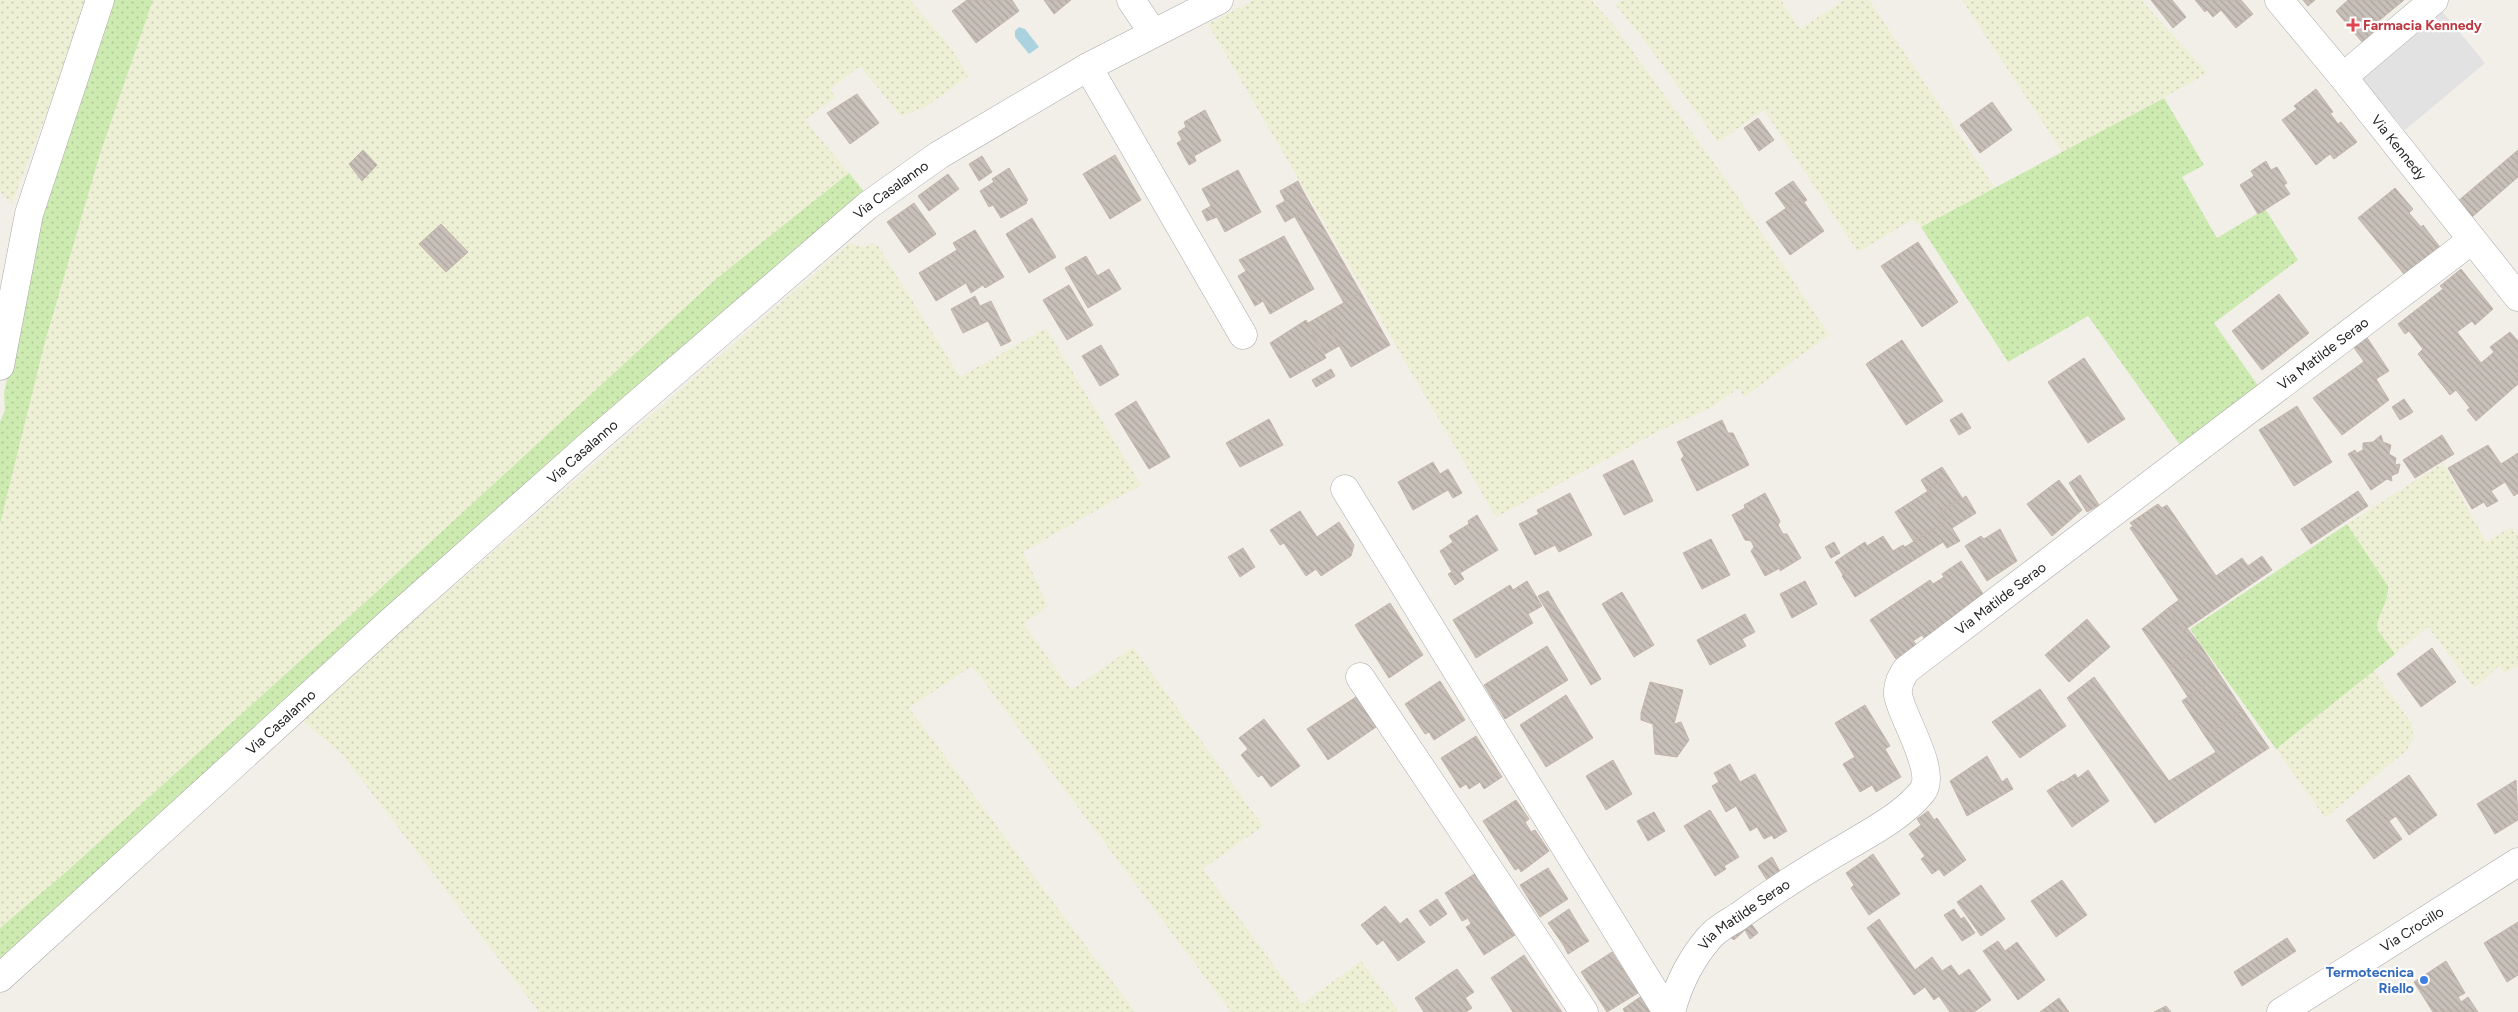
<svg xmlns="http://www.w3.org/2000/svg" width="2518" height="1012" font-family="Figtree,sans-serif">
<style>
.farmland{fill:url(#farmland-dots)}
.grass{fill:url(#grass-dots)}
.parking{fill:#e2e2e2}
.water{fill:#aad3df}
.building{fill:url(#building-back-hatch);stroke:#c4b6ab}
.lines{fill:none;stroke-linecap:round;stroke-linejoin:round}
.minor-casing{stroke:#a9a9a9;stroke-width:29}
.minor{stroke:#fff;stroke-width:28}
.health-dot{fill:#e0444e;stroke:#fff;stroke-width:2}
.shop-dot{fill:#3f7fe0;stroke:#fff;stroke-width:2}
.labels{text-anchor:middle;stroke-width:4.5;stroke-linejoin:round;paint-order:stroke}
.health-label{font-size:14px;font-weight:bold;fill:#be3a42;stroke:#fff;text-anchor:start}
.street-label{font-size:14px;fill:#222;stroke:#fff}
.shop-label{font-size:14px;font-weight:bold;fill:#366cbe;stroke:#fff;text-anchor:end}
</style>
<defs>
<pattern id="farmland-dots" width="8" height="8" patternUnits="userSpaceOnUse" patternTransform="scale(1.25)"><rect width="8" height="8" fill="#eef0d5"/><path d="M2 2h.1M6 6h.1" fill="none" stroke="#ccceb7" stroke-width="1.8" stroke-linecap="round"/></pattern>
<pattern id="grass-dots" width="8" height="8" patternUnits="userSpaceOnUse" patternTransform="scale(1.25)"><rect width="8" height="8" fill="#cdebb0"/><path d="M2 2h.1M6 6h.1" fill="none" stroke="#b0c997" stroke-width="1.8" stroke-linecap="round"/></pattern>
<pattern id="building-back-hatch" width="6" height="6" patternUnits="userSpaceOnUse" patternTransform="scale(1.25)"><rect width="6" height="6" fill="#c7bfb8"/><path d="M-1 5l2 2M0 0l6 6M5-1l2 2" fill="none" stroke="#aba49e"/></pattern>
</defs>
<rect width="100%" height="100%" fill="#f2efe9"/>
<g class="farmland">
<polygon points="0,0 90,0 12,203 0,192"/>
<polygon points="153,0 910,0 948,44 969,76 924,108 901,116 860,66 830,90 836,97 805,120 849,173 716,279 372,596 66,872 0,928 0,524 45,342 100,154"/>
<polygon points="1254,0 1591,0 1612,23 1728,182 1829,335 1744,397 1739,388 1712,407 1660,431 1496,517 1208,24"/>
<polygon points="1623,0 1781,0 1800,29 1844,0 1869,0 1995,188 1921,227 1912,220 1858,252 1764,110 1718,142 1647,44 1615,4"/>
<polygon points="1962,0 2141,0 2208,73 2063,153"/>
<polygon points="850,243 864,247 871,243 878,246 960,377 1046,328 1141,485 1023,552 1048,606 1024,624 1071,690 1133,647 1263,826 1203,869 1302,1004 1361,961 1399,1012 1231,1012 972,666 909,708 1135,1012 539,1012 342,754 300,719"/>
<polygon points="2443,463 2486,542 2511,527 2518,535 2518,666 2505,673 2499,666 2474,688 2428,627 2395,654 2377,629 2378,614 2389,595 2388,586 2347,524"/>
<polygon points="2374,671 2412,724 2413,738 2407,750 2325,818 2276,749"/>
</g>
<g class="grass">
<polygon points="105,0 153,0 100,154 45,342 0,524 0,422 5,410 4,393 48,190"/>
<polygon points="2164,98 2204,165 2182,177 2217,238 2265,209 2298,260 2214,323 2261,390 2183,449 2088,316 2008,362 1921,227"/>
<polygon points="849,173 866,194 0,958 0,928 66,872 372,596 716,279"/>
<path d="M 2347,524 L 2388,586 C 2389,604 2378,611 2377,629 L 2395,654 L 2276,749 L 2190,629 Z"/>
</g>
<polygon class="parking" points="2440,9 2485,63 2405,130 2360,77"/>
<polygon class="water" points="1019,27 1025,29 1039,47 1029,54 1015,37 1015,31"/>
<g class="building">
<polygon points="967,0 1012,0 1019,11 976,43 952,11"/>
<polygon points="1044,0 1071,0 1054,14"/>
<polygon points="2151,0 2172,0 2186,17 2173,28"/>
<polygon points="2195,0 2241,0 2253,14 2236,28 2221,10 2213,17 2207,10 2205,12"/>
<polygon points="2303,0 2315,0 2308,6"/>
<polygon points="2348,0 2404,0 2375,24 2379,28 2362,42 2336,11"/>
<polygon points="2316,89 2333,112 2330,113 2338,124 2341,122 2357,142 2334,159 2330,154 2316,165 2282,120 2297,109 2294,106"/>
<polygon points="857,94 879,123 850,144 827,113"/>
<polygon points="1992,102 2012,130 1980,153 1960,125"/>
<polygon points="1205,110 1221,141 1194,156 1196,161 1189,165 1177,143 1182,140 1178,132 1186,127 1184,122"/>
<polygon points="1758,118 1774,140 1759,151 1744,128"/>
<polygon points="363,150 377,165 362,181 349,164"/>
<polygon points="2518,150 2518,177 2472,217 2458,201"/>
<polygon points="1115,155 1141,200 1110,219 1083,174"/>
<polygon points="982,156 992,172 979,181 969,164"/>
<polygon points="2266,161 2271,170 2277,167 2287,183 2284,185 2290,194 2258,214 2240,185 2254,176 2251,171"/>
<polygon points="1009,168 1028,200 1026,202 1027,203 1001,218 993,205 989,207 980,191 994,182 992,179"/>
<polygon points="1238,170 1261,212 1225,232 1217,217 1207,221 1202,211 1211,206 1202,189"/>
<polygon points="948,174 959,189 929,211 918,196"/>
<polygon points="1298,181 1303,191 1285,201 1280,191"/>
<polygon points="1793,181 1807,200 1804,202 1801,198 1786,208 1775,193"/>
<polygon points="2395,188 2413,209 2409,213 2421,227 2423,225 2442,250 2422,266 2419,262 2404,274 2358,218"/>
<polygon points="1303,191 1312,207 1285,222 1276,206"/>
<polygon points="1801,198 1824,231 1790,255 1766,222"/>
<polygon points="914,203 936,234 909,253 887,222"/>
<polygon points="1312,207 1361,293 1344,303 1295,217"/>
<polygon points="1032,218 1056,257 1029,273 1006,234"/>
<polygon points="441,224 468,252 446,272 419,244"/>
<polygon points="975,230 1004,277 985,288 983,285 971,293 966,283 936,301 919,273 957,250 953,243"/>
<polygon points="1284,236 1314,289 1270,314 1263,301 1255,306 1238,276 1246,271 1239,260"/>
<polygon points="1918,242 1958,302 1922,327 1881,266"/>
<polygon points="1086,256 1109,296 1088,308 1065,268"/>
<polygon points="1109,269 1121,289 1109,296 1097,276"/>
<polygon points="2461,269 2493,309 2475,325 2472,321 2457,332 2481,363 2494,352 2490,347 2510,332 2518,341 2518,384 2476,421 2467,410 2470,408 2456,390 2450,395 2418,354 2423,349 2409,331 2405,334 2398,324 2443,289 2440,286"/>
<polygon points="1069,285 1093,325 1067,340 1043,300"/>
<polygon points="1361,293 1390,345 1351,367 1322,315"/>
<polygon points="2279,294 2309,333 2262,370 2232,331"/>
<polygon points="975,296 980,306 991,301 1011,341 1001,346 988,321 963,333 951,309"/>
<polygon points="1322,315 1339,346 1325,354 1308,323"/>
<polygon points="1306,320 1326,358 1290,378 1270,343"/>
<polygon points="2366,336 2389,371 2376,379 2353,346"/>
<polygon points="1902,340 1943,401 1906,425 1866,364"/>
<polygon points="1101,345 1119,375 1100,386 1082,356"/>
<polygon points="2084,358 2125,419 2088,443 2048,382"/>
<polygon points="2365,361 2389,400 2342,435 2313,398"/>
<polygon points="1331,369 1335,376 1316,387 1312,380"/>
<polygon points="2404,399 2413,412 2400,420 2392,407"/>
<polygon points="1136,401 1170,457 1149,469 1115,414"/>
<polygon points="2297,406 2332,462 2294,486 2259,430"/>
<polygon points="1962,413 1971,428 1959,435 1950,420"/>
<polygon points="1269,419 1283,445 1240,467 1226,443"/>
<polygon points="1722,420 1728,433 1733,433 1749,465 1697,491 1681,459 1684,456 1677,442"/>
<polygon points="2381,435 2383,442 2391,445 2389,454 2396,458 2395,465 2400,464 2398,473 2391,476 2392,481 2387,479 2371,490 2348,454 2355,450 2357,453 2363,450 2363,443 2373,442"/>
<polygon points="2442,435 2454,454 2415,478 2403,460"/>
<polygon points="2488,445 2501,464 2518,453 2518,493 2514,496 2505,482 2491,491 2498,501 2487,507 2484,502 2472,509 2448,468"/>
<polygon points="1633,460 1653,501 1624,515 1603,475"/>
<polygon points="1433,462 1440,474 1448,469 1462,493 1453,498 1448,490 1413,510 1398,482"/>
<polygon points="1942,467 1948,476 1927,490 1921,480"/>
<polygon points="2080,475 2099,505 2087,512 2069,483"/>
<polygon points="1948,476 1962,498 1941,512 1927,490"/>
<polygon points="2059,480 2082,510 2052,536 2027,504"/>
<polygon points="1928,491 1947,521 1914,542 1895,512"/>
<polygon points="2358,491 2368,506 2311,544 2301,529"/>
<polygon points="1570,493 1592,535 1559,552 1555,545 1535,555 1519,524 1539,514 1537,510"/>
<polygon points="1765,493 1780,521 1778,525 1783,534 1787,534 1801,558 1780,571 1780,568 1765,576 1751,551 1754,547 1751,541 1745,540 1732,515 1745,508 1744,505"/>
<polygon points="1966,496 1976,513 1952,528 1960,541 1947,548 1943,542 1855,597 1842,576 1853,568 1845,555 1865,542 1867,546 1883,536 1893,551 1903,545 1905,547 1947,521 1941,512"/>
<polygon points="2158,504 2162,508 2167,505 2216,576 2242,558 2248,566 2262,556 2272,570 2183,631 2168,608 2179,600 2130,528 2133,526 2130,523"/>
<polygon points="1300,511 1317,537 1339,522 1354,545 1351,556 1321,576 1316,569 1306,576 1284,543 1280,545 1270,530"/>
<polygon points="1477,515 1498,550 1460,573 1464,579 1455,585 1448,574 1452,572 1440,551 1453,542 1449,536 1469,524 1468,521"/>
<polygon points="2000,529 2017,561 1987,581 1965,546 1981,536 1984,539"/>
<polygon points="1711,539 1730,575 1702,589 1683,553"/>
<polygon points="1834,542 1840,553 1831,558 1825,547"/>
<polygon points="1243,548 1255,567 1240,577 1228,557"/>
<polygon points="1845,555 1853,568 1843,575 1835,562"/>
<polygon points="1961,561 1986,598 1925,639 1922,635 1913,641 1917,645 1896,659 1870,620 1930,580 1933,584 1944,577 1942,574"/>
<polygon points="1527,581 1542,606 1528,614 1533,623 1476,658 1453,620 1510,585 1513,590"/>
<polygon points="1805,581 1817,604 1792,618 1780,594"/>
<polygon points="1548,591 1556,605 1547,611 1538,596"/>
<polygon points="1622,592 1654,645 1634,657 1602,604"/>
<polygon points="1390,603 1423,655 1389,678 1355,625"/>
<polygon points="1556,605 1601,679 1591,685 1547,611"/>
<polygon points="2168,608 2183,631 2187,628 2201,646 2169,668 2142,629"/>
<polygon points="1745,614 1755,632 1742,639 1746,646 1710,665 1697,640"/>
<polygon points="2087,619 2110,647 2069,682 2045,655"/>
<polygon points="1547,646 1568,680 1505,719 1484,685"/>
<polygon points="2201,646 2220,675 2188,697 2169,668"/>
<polygon points="2432,648 2456,682 2421,707 2397,674"/>
<polygon points="2220,675 2243,710 2205,736 2182,701"/>
<polygon points="2094,677 2169,781 2216,752 2205,736 2243,710 2269,748 2155,823 2067,698"/>
<polygon points="1440,681 1465,720 1434,740 1429,732 1425,734 1405,704"/>
<polygon points="1650,682 1683,690 1674,724 1681,722 1689,740 1677,757 1655,754 1653,724 1641,720 1641,713"/>
<polygon points="2040,689 2066,726 2020,758 1992,722"/>
<polygon points="1359,695 1379,725 1328,760 1307,729"/>
<polygon points="1566,695 1593,738 1546,767 1520,725"/>
<polygon points="1865,705 1890,746 1885,749 1901,777 1876,792 1872,785 1860,792 1843,764 1855,757 1835,723"/>
<polygon points="1264,719 1300,766 1271,787 1262,775 1258,777 1241,755 1248,749 1239,738"/>
<polygon points="1476,736 1502,777 1484,789 1480,782 1469,789 1466,784 1460,788 1441,758"/>
<polygon points="1987,756 2002,782 2007,778 2013,789 1967,816 1950,781"/>
<polygon points="1613,760 1632,794 1606,810 1586,776"/>
<polygon points="1730,764 1740,782 1755,774 1787,831 1774,839 1772,835 1764,839 1757,827 1750,831 1736,806 1726,812 1712,786 1719,782 1714,773"/>
<polygon points="2088,770 2109,801 2072,827 2047,791 2062,781 2063,782 2075,774 2078,778"/>
<polygon points="2409,775 2437,815 2409,835 2396,816 2389,821 2402,839 2374,859 2346,820"/>
<polygon points="2516,780 2518,820 2495,834 2477,804"/>
<polygon points="1516,800 1529,819 1525,822 1531,832 1535,830 1549,851 1521,872 1519,868 1515,870 1483,821"/>
<polygon points="1710,810 1739,857 1724,866 1726,869 1715,876 1684,826"/>
<polygon points="1928,811 1934,820 1937,818 1966,860 1944,876 1939,869 1932,874 1921,859 1925,856 1909,834 1921,825 1917,819"/>
<polygon points="1654,812 1665,831 1648,841 1637,821"/>
<polygon points="1873,854 1900,894 1869,915 1851,888 1854,885 1846,873"/>
<polygon points="1772,857 1783,877 1770,885 1758,866"/>
<polygon points="1548,868 1568,899 1540,917 1520,885"/>
<polygon points="1476,873 1515,935 1484,955 1466,927 1471,924 1468,918 1462,921 1445,893"/>
<polygon points="2062,880 2087,915 2056,937 2031,901"/>
<polygon points="1981,885 2005,919 1981,936 1957,902"/>
<polygon points="1437,899 1447,914 1430,926 1419,911"/>
<polygon points="1385,906 1400,924 1407,918 1425,942 1398,961 1383,940 1377,945 1361,925"/>
<polygon points="1569,909 1584,934 1564,946 1548,923"/>
<polygon points="1954,909 1961,919 1964,917 1975,933 1962,941 1944,915"/>
<polygon points="1747,918 1758,933 1750,939 1745,930 1734,940 1729,936"/>
<polygon points="1879,919 1915,970 1932,957 1942,971 1951,965 1959,976 1969,969 1991,1000 1974,1012 1950,1012 1939,996 1934,1000 1925,987 1914,995 1867,928"/>
<polygon points="2518,922 2518,975 2507,982 2484,943"/>
<polygon points="1584,934 1589,941 1568,954 1564,946"/>
<polygon points="2287,938 2296,951 2242,986 2234,972"/>
<polygon points="1998,941 2005,951 2017,942 2045,980 2018,1000 1983,951"/>
<polygon points="1612,952 1638,993 1607,1012 1581,972"/>
<polygon points="1524,955 1562,1012 1513,1012 1491,978"/>
<polygon points="2446,961 2465,993 2458,997 2461,1002 2468,997 2478,1012 2433,1012 2414,982"/>
<polygon points="1457,969 1474,992 1465,998 1449,974"/>
<polygon points="1449,974 1472,1008 1466,1012 1424,1012 1415,998"/>
<polygon points="1643,995 1655,1012 1625,1012 1623,1009"/>
<polygon points="2059,998 2069,1012 2040,1012"/>
<polygon points="2166,1006 2171,1012 2154,1012"/>
</g>
<g class="lines">
<defs>
<g id="minor">
<polyline points="1131,0 1153,33"/>
<path id="s1" d="M 2279,0 L 2343,77 L 2518,297"/>
<polyline points="1088,67 1243,335"/>
<polyline points="2343,77 2434,0"/>
<polyline points="0,366 29,214 100,0"/>
<polyline points="1345,489 1667,1012"/>
<polyline points="1360,677 1584,1012"/>
<path id="s2" d="M 0,978 L 388,624 L 593,442 L 867,206 L 939,155 L 1088,67 L 1219,0"/>
<path id="s3" d="M 1671,1012 C 1678,985 1691,959 1709,938 C 1716,929 1730,922 1739,916 C 1775,890 1813,866 1851,844 C 1875,830 1904,814 1922,792 C 1938,772 1902,718 1898,695 C 1897,685 1901,678 1906,670 L 2472,240"/>
<path id="s4" d="M 2281,1012 L 2518,862"/>
</g>
</defs>
<use href="#minor" class="minor-casing"/>
<use href="#minor" class="minor"/>
</g>
<path class="health-dot" d="M2350.5 17.5h5v5h5v5h-5v5h-5v-5h-5v-5h5z"/>
<circle class="shop-dot" cx="2424" cy="980" r="5"/>
<g class="labels">
<g class="health-label">
<text x="2363" y="30">Farmacia Kennedy</text>
</g>
<g class="street-label">
<text dy="5" stroke="none"><textPath href="#s1" startOffset="190">Via Kennedy</textPath></text>
<text dy="5" stroke="none"><textPath href="#s2" startOffset="1190">Via Casalanno</textPath></text>
<text dy="5" stroke="none"><textPath href="#s3" startOffset="996">Via Matilde Serao</textPath></text>
<text dy="5" stroke="none"><textPath href="#s2" startOffset="785">Via Casalanno</textPath></text>
<text dy="5" stroke="none"><textPath href="#s3" startOffset="591">Via Matilde Serao</textPath></text>
<text dy="5" stroke="none"><textPath href="#s2" startOffset="380">Via Casalanno</textPath></text>
<text dy="5" stroke="none"><textPath href="#s3" startOffset="126">Via Matilde Serao</textPath></text>
<text dy="5" stroke="none"><textPath href="#s4" startOffset="155">Via Crocillo</textPath></text>
</g>
<g class="shop-label">
<text x="2414" y="977">Termotecnica<tspan x="2414" dy="16">Riello</tspan></text>
</g>
</g>
</svg>
